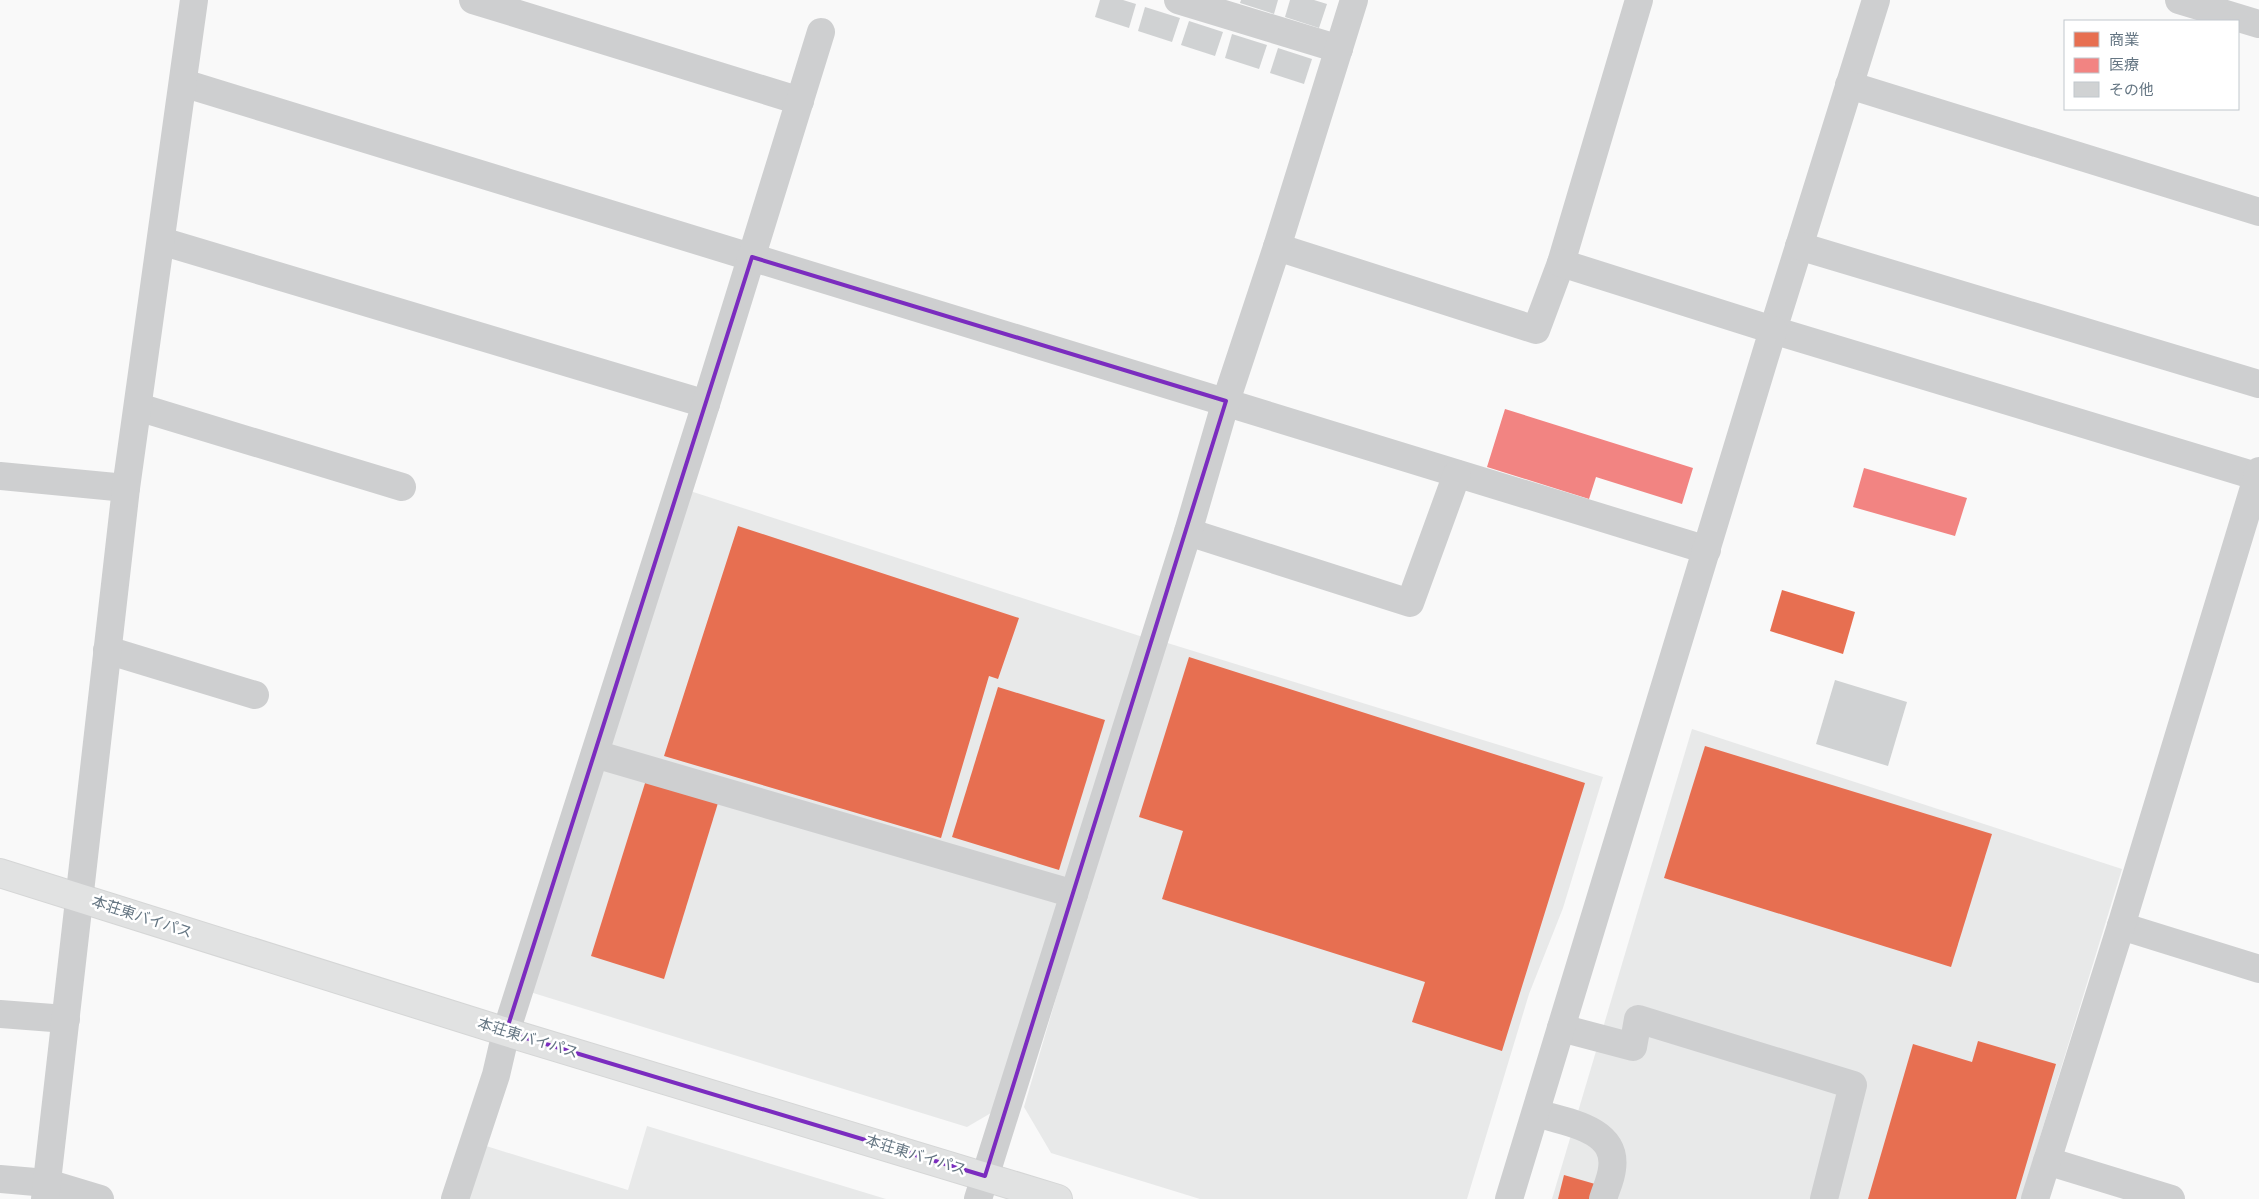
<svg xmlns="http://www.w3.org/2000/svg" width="2259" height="1199" font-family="'Sofia Sans Condensed','Noto Sans JP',sans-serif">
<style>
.built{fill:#e8e9e9}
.shops{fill:#e76f51}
.health{fill:#f28482}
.building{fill:#d0d2d3}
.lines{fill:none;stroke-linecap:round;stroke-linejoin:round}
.highway-casing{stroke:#d5d6d6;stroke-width:30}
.minor{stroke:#cecfd0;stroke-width:28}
.highway{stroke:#e1e2e2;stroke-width:28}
.marked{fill:none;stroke:#7b2cbf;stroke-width:4;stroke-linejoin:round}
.labels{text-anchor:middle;stroke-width:5;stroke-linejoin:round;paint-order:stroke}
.street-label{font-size:15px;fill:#657683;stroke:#fff}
</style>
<rect width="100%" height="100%" fill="#f9f9f9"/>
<g class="built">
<polygon points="687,490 1146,638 991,1113 967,1127 530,992"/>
<polygon points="1161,641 1603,777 1563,908 1529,994 1467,1199 1200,1199 1051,1153 1024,1107"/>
<polygon points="1692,729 2122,869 2021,1199 1552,1199"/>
<polygon points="647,1126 886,1199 467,1199 483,1145 628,1190"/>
</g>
<g class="shops">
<polygon points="738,526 1019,618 998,679 989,676 941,838 664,756"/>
<polygon points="1782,590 1855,612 1843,654 1770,631"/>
<polygon points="1189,657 1585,783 1502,1051 1412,1022 1425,982 1162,899 1183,831 1139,817"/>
<polygon points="998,687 1105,720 1059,870 952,837"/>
<polygon points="1705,746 1992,834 1951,967 1664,878"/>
<polygon points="646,780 718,803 664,979 591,956"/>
<polygon points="1978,1041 2056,1064 2016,1199 1868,1199 1913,1044 1972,1062"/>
<polygon points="1564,1175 1595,1184 1591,1199 1558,1199"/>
</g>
<g class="health">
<polygon points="1505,409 1693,468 1682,504 1596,477 1589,499 1487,467"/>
<polygon points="1864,468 1967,498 1955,536 1853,507"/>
</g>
<g class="building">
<polygon points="1100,0 1123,0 1136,4 1129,28 1095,17"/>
<polygon points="1241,0 1278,0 1274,14 1240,3"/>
<polygon points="1290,0 1314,0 1327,4 1319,28 1285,17"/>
<polygon points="1145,7 1180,18 1172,42 1138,31"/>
<polygon points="1189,21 1223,32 1215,56 1181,45"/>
<polygon points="1232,34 1267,45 1259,69 1225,58"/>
<polygon points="1278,48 1312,59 1304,84 1270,73"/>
<polygon points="1835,680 1907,702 1888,766 1816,744"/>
</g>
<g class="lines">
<defs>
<polyline id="highway" points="0,873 506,1032 1058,1199"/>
</defs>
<use href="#highway" class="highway-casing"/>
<g class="minor">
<polyline points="473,0 800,101"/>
<polyline points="1178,0 1339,49"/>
<polyline points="1876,0 1773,330 2259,477"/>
<polyline points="2179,0 2259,24"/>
<polyline points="183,83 1707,550"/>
<polyline points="1849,85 2259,212"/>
<polyline points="161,241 706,404"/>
<polyline points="1799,246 2259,384"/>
<polyline points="1277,247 1536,330 1561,263 1639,0"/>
<polyline points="138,407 402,487"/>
<polyline points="0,476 126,488"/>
<polyline points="1188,532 1410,603 1457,474"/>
<polyline points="107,650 255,695"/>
<polyline points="595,754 1074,894"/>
<polyline points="2121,926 2259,969"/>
<polyline points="0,1014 66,1019"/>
<polyline points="1561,1028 1633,1047 1638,1019 1853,1085 1824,1199"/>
<path d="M 1536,1113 C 1565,1122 1618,1128 1612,1169 C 1611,1179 1606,1189 1603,1199"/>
<polyline points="2047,1161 2171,1199"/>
<polyline points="0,1179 47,1183 100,1199"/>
<polyline points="45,1199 126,488 194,0"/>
<polyline points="455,1199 496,1075 506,1032 706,404 821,32"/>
<polyline points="978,1199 1188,532 1226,401 1277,247 1354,0"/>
<polyline points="1509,1199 1773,330 1561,263"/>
<polyline points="2035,1199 2121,926 2259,471"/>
</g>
<use href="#highway" class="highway"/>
</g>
<path class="marked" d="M 752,257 L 1226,401 L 985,1176 L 506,1032 Z"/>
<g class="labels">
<g class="street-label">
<text transform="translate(142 917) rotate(18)" y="5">本荘東バイパス</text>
<text transform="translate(528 1038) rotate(17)" y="5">本荘東バイパス</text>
<text transform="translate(916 1155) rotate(17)" y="5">本荘東バイパス</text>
</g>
</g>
<rect x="2064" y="20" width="175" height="90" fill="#ffffff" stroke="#c1c8cd"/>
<rect x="2074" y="32" width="25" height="15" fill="#e76f51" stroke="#c1c8cd"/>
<text x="2109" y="45" font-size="15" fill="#657683">商業</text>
<rect x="2074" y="58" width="25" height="15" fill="#f28482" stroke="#c1c8cd"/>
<text x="2109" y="70" font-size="15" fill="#657683">医療</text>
<rect x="2074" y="82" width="25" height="15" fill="#d0d2d3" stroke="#c1c8cd"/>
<text x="2109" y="95" font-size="15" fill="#657683">その他</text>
</svg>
